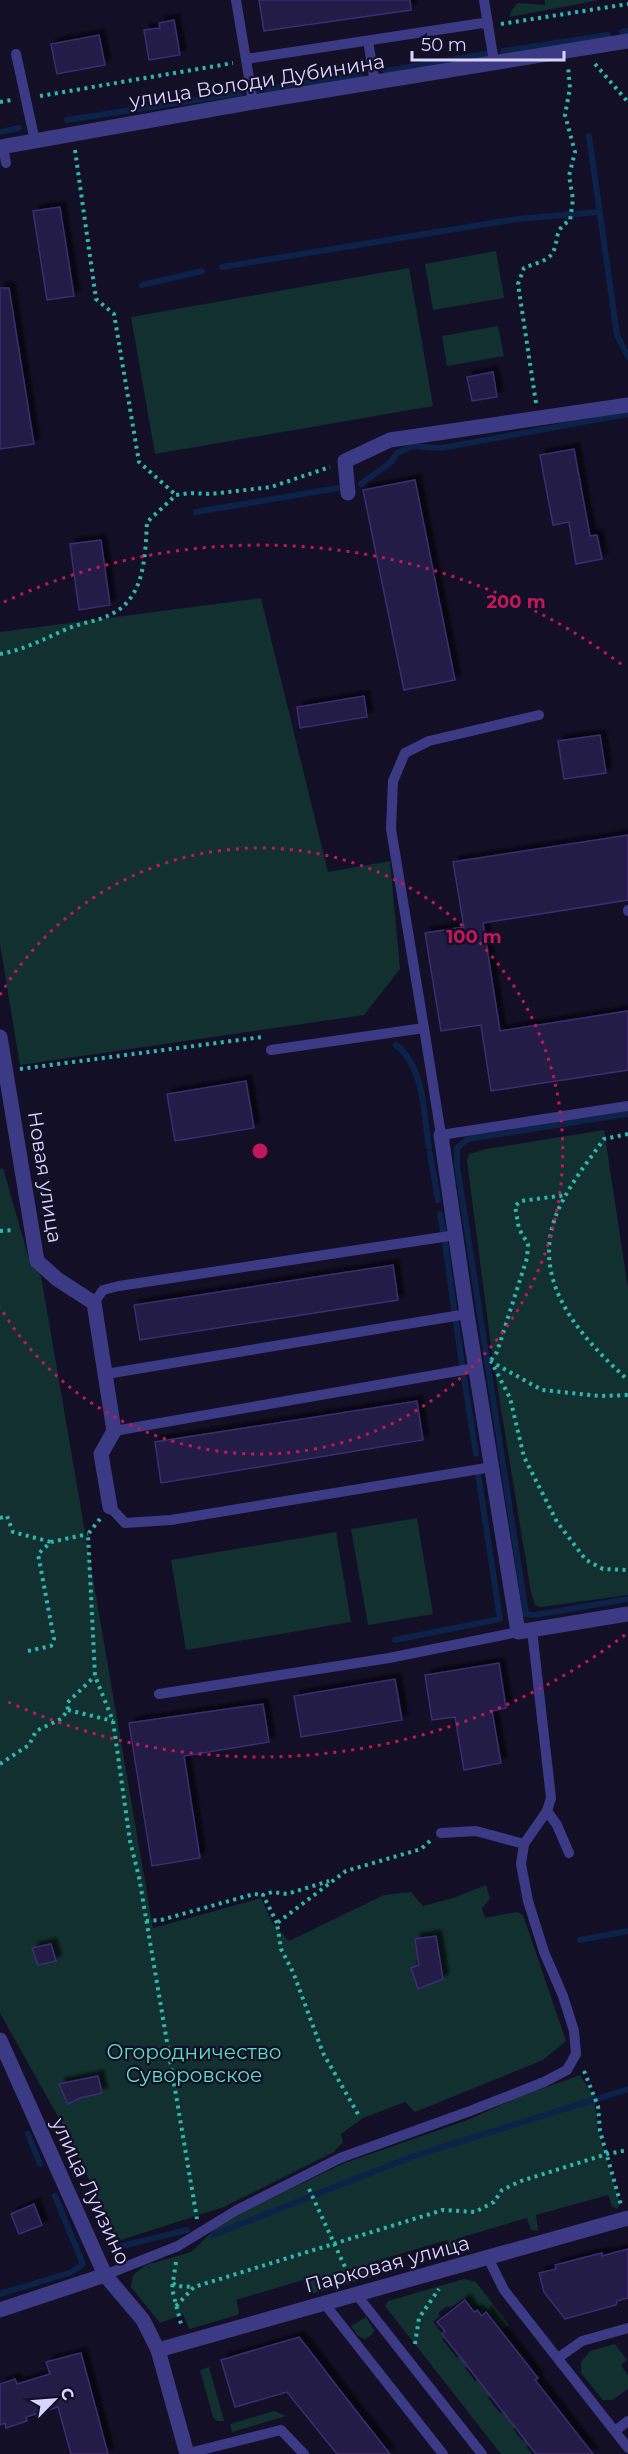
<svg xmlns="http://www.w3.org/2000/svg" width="628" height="2454" font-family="Montserrat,sans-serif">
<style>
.green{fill:#12302f}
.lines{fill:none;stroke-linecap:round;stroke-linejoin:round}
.stream{stroke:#0c2248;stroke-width:6}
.building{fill:#241b47;stroke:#3b2d73;stroke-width:1.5;filter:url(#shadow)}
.path{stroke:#2fb8b0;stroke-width:4;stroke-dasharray:3 4.5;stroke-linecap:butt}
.lane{stroke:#3d3a85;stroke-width:10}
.street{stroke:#3d3a85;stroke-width:15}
.ring{fill:none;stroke:#c2185b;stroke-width:3;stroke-dasharray:3 6}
.labels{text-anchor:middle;stroke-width:4.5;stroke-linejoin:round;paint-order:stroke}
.street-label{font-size:20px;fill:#d9d4ff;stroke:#130f26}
.park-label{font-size:20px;fill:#5fe0c0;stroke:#130f26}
.centre{fill:#c2185b;stroke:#130f26;stroke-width:3}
.ring-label{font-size:18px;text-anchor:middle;font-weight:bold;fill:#c2185b;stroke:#130f26;stroke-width:4.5;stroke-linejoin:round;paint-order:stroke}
</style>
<defs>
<filter id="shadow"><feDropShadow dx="5.5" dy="-5.5" stdDeviation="1.5" flood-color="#0009"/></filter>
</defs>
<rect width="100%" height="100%" fill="#130f26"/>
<g class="green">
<polygon points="545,0 599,0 510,17 511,11 518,3 545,5"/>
<polygon points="496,251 504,298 433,310 425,264"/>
<polygon points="409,268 433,406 155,454 131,317"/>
<polygon points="498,326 504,356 447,366 442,336"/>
<polygon points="261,598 328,872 390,861 400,969 364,1015 20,1065 0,944 0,632"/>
<polygon points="604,1130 628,1288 628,1595 541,1607 535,1605 531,1592 492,1354 467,1161 469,1154 486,1149"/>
<polygon points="3,1168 29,1259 41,1276 153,1928 261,1898 273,1924 289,1941 384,1895 411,1892 423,1906 453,1898 486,1885 490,1899 482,1908 485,1918 517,1912 523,1915 566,2041 543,2060 415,2112 405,2102 363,2118 341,2134 343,2142 334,2152 224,2207 121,2240 116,2237 66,2131 0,2013 0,1169"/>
<polygon points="417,1518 433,1614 368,1625 351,1529"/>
<polygon points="336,1532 351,1622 186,1650 171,1560"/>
<polygon points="580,2075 594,2097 598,2130 620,2204 617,2209 612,2206 608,2195 536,2215 538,2231 531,2230 527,2218 456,2239 459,2250 456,2254 452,2252 447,2240 376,2261 379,2275 311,2294 307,2291 303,2280 236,2300 239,2311 238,2315 189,2329 183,2314 160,2323 131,2287 133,2275 146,2265 191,2252 214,2230 244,2212 342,2164 470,2119 516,2098"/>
<polygon points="464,2279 476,2282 509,2325 503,2330 487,2309 482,2312 477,2306 474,2308 467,2298 450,2308 447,2306 438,2313 440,2316 433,2322 445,2337 442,2339 457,2358 460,2356 467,2366 465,2368 475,2381 478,2380 491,2395 488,2398 500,2413 503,2412 516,2427 513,2429 523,2441 525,2440 529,2444 526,2447 532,2454 501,2454 385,2306 388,2301"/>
<polygon points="366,2317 374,2330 372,2335 365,2339 358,2336 351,2326"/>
<polygon points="615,2344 627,2360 621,2365 628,2375 628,2389 612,2400 603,2400 581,2373 581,2362 590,2351"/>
<polygon points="209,2367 224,2421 217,2421 213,2417 200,2370"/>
<polygon points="274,2411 286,2416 232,2432 230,2424"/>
</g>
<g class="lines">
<g class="stream">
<polyline points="622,32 628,31"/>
<polyline points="503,51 608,35"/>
<polyline points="386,71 485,54"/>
<polyline points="259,90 360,75"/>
<polyline points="67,120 241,93"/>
<polyline points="0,132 19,128"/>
<polyline points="589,136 617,335 628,357"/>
<polyline points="222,267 517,219 600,212"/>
<polyline points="142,285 202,271"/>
<polyline points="361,484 391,462 397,453 413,446 441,448 628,414"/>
<polyline points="196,512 338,488"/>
<path d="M 396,1045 C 425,1067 423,1113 429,1147"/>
<polyline points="628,1114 468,1139 457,1148 457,1165 526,1614 535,1615 628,1599"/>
<polyline points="430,1153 438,1200"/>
<polyline points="440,1214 443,1231"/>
<polyline points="445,1242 454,1309"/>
<polyline points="456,1322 462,1364"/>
<polyline points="464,1377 476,1454"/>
<polyline points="395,1640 500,1619 478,1473"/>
<polyline points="580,1940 628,1931"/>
<polyline points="28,2134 40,2164"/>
<polyline points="213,2235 411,2157 628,2089"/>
<polyline points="118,2247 187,2230"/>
<polyline points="0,2294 72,2272 83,2264 55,2196"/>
</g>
</g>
<g class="building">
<polygon points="259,0 410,0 411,10 264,31"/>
<polygon points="174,20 180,55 149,60 144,30 160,28 159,23"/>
<polygon points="99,35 105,65 57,74 51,44"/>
<polygon points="60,207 74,296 47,300 33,211"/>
<polygon points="0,288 9,288 34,444 0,449"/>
<polygon points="493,372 497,397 472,401 467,377"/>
<polygon points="574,449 590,536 597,535 602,559 576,564 569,522 553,525 540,455"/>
<polygon points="415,480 455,680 404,690 363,490"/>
<polygon points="101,540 110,605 79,610 70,544"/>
<polygon points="364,696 367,717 300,728 297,707"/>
<polygon points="600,735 606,773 564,779 558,741"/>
<polygon points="628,835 628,900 483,923 500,1031 628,1011 628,1070 491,1091 481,1025 441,1031 425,933 464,927 453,862"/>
<polygon points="246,1081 254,1128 175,1141 167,1094"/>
<polygon points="393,1265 398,1300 140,1340 134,1305"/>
<polygon points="417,1401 423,1440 161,1483 155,1442"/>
<polygon points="499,1663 506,1708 492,1711 501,1763 464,1770 455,1717 432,1720 425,1675"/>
<polygon points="395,1679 402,1720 301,1737 294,1696"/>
<polygon points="263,1704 269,1742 184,1756 200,1858 152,1866 129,1723"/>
<polygon points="436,1936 443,1979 418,1989 411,1968 419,1965 415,1939"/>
<polygon points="51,1944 56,1961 38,1965 32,1948"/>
<polygon points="98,2076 102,2093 80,2098 68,2104 59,2084"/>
<polygon points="34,2204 42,2225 19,2234 11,2214"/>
<polygon points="628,2249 628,2298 617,2301 616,2305 565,2319 544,2292 539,2273 556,2269 555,2265 586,2257 602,2253 602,2256"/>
<polygon points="465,2300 474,2312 477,2310 482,2316 486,2312 538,2378 535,2380 593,2454 536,2454 442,2334 445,2331 437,2322"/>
<polygon points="299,2337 353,2407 390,2454 337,2454 287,2392 235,2407 221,2360"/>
<polygon points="81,2353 108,2454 71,2454 58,2407 26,2417 27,2421 6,2428 5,2423 0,2425 0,2384 15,2379 17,2384 50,2374 46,2362"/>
</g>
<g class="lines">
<g class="path">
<polyline points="501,24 628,4"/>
<polyline points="595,64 628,102"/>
<polyline points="40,96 233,63"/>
<polyline points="0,102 12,100"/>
<polyline points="75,150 96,299 114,314 139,462 176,495"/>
<path d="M 536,403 L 518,284 L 524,268 C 532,264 545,262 551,255 C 560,244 552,229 570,221 L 573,199 L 569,176 L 575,152 L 565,115 L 570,88 L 568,66"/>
<path d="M 0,654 C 24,650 46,638 69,628 C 81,623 93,622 105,617 C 145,602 145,559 147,522 L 176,495 L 190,493 L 211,494 L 271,487 L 330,467"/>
<polyline points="20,1069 262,1037"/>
<path d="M 628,1134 L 604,1139 C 589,1160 573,1180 561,1204 C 525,1276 577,1334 628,1380"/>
<polyline points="0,1231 15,1230"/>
<polyline points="491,1360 497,1352 527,1258 528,1244 519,1229 515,1206 521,1201 566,1195"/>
<polyline points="490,1361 542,1390 600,1396 628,1395"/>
<polyline points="494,1367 510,1398 524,1457 557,1522 586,1560 603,1569 628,1570"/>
<polyline points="0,1518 7,1516 13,1532 51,1542"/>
<polyline points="100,1519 88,1534 95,1676 113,1721 130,1841 139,1877 197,2219"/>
<polyline points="28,1651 51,1646 54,1639 38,1554 51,1542 88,1534"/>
<polyline points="68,1710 113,1721"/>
<polyline points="0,1764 29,1745 36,1731 61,1719 68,1710 67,1703 95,1676"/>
<polyline points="146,1921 161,1920 254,1894 263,1895"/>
<polyline points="277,1923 263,1895 272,1892 287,1894 329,1881"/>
<polyline points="584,2071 598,2106 600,2131 621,2205"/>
<polyline points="358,2114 323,2053 293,1972 281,1949 277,1923 346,1871 421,1849 430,1841"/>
<polyline points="309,2189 351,2280"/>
<polyline points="176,2262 172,2289 182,2328"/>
<polyline points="173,2283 176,2286 194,2287"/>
<polyline points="176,2306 194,2287 443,2210 475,2212 494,2202 502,2190 521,2181 607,2154 628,2150"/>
<polyline points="415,2344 419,2318 439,2289"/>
</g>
<g class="lane">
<polyline points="236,0 253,102"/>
<polyline points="484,0 494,62"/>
<polyline points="368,41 375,83"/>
<polyline points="16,54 35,141"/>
<polyline points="246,59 483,23 488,25"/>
<polyline points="3,146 6,163"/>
<polyline points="628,911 628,910"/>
<polyline points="424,1028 391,829 393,781 405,753 429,741 539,715"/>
<polyline points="271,1050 424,1028 441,1135 628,1106"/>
<polyline points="94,1303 103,1290 119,1286 456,1235"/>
<polyline points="106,1374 467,1314"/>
<polyline points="114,1431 475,1368"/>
<polyline points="110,1507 125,1523 171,1520 492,1467"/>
<polyline points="159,1694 389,1658 518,1632"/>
<polyline points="547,1811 557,1825 569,1853"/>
<polyline points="441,1833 476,1831 524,1844"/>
<polyline points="488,2258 504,2290 628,2448"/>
<polyline points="105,2275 178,2246 237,2210 340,2158 470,2111 544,2082 567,2070 576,2054 574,2031 563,1996 544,1952 528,1901 521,1864 524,1844 547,1811 551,1798 532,1630"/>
<polyline points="356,2294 482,2454"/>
<polyline points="324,2303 443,2454"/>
<polyline points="558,2358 582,2341 628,2328"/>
<polyline points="615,2431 628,2421"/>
<polyline points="185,2454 281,2430 304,2454"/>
</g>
<g class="street">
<polyline points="0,147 253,102 628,41"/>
<polyline points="348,493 345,461 390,440 628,405"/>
<polyline points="0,1037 37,1261 57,1279 94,1303 114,1431 101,1454 110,1507"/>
<polyline points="441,1135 467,1314 518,1632 628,1614"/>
<polyline points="0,2040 105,2275 143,2320 158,2350 187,2454"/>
<polyline points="0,2310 105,2275"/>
<polyline points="158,2350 628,2218"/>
</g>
</g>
<g class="ring">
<path d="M0 995A303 303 0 1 1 0 1307"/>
<path d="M625 1635A606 606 0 0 1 4 1700M4 602A606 606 0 0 1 625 667"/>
</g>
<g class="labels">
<g class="street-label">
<text transform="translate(257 81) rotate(-9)" y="7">улица Володи Дубинина</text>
<text transform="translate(45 1177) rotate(81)" y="7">Новая улица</text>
<text transform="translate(91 2191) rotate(65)" y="7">улица Луизино</text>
<text transform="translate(387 2264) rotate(-15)" y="7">Парковая улица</text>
</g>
<g class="park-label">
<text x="194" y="2059">Огородничество<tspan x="194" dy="23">Суворовское</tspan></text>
</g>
</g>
<circle cx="260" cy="1151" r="9" class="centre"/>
<g class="ring-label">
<text x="516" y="608">200 m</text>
<text x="474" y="943">100 m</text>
</g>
<g transform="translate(54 2400) rotate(65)" stroke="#130f26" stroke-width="4.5" paint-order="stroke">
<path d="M0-4.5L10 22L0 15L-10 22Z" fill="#d9d4ff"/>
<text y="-9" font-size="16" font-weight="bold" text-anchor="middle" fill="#d9d4ff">С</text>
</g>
<path d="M412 51v9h152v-9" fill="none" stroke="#d9d4ff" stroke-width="3"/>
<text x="421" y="51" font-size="18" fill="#d9d4ff" stroke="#130f26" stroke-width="4.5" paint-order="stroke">50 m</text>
</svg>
